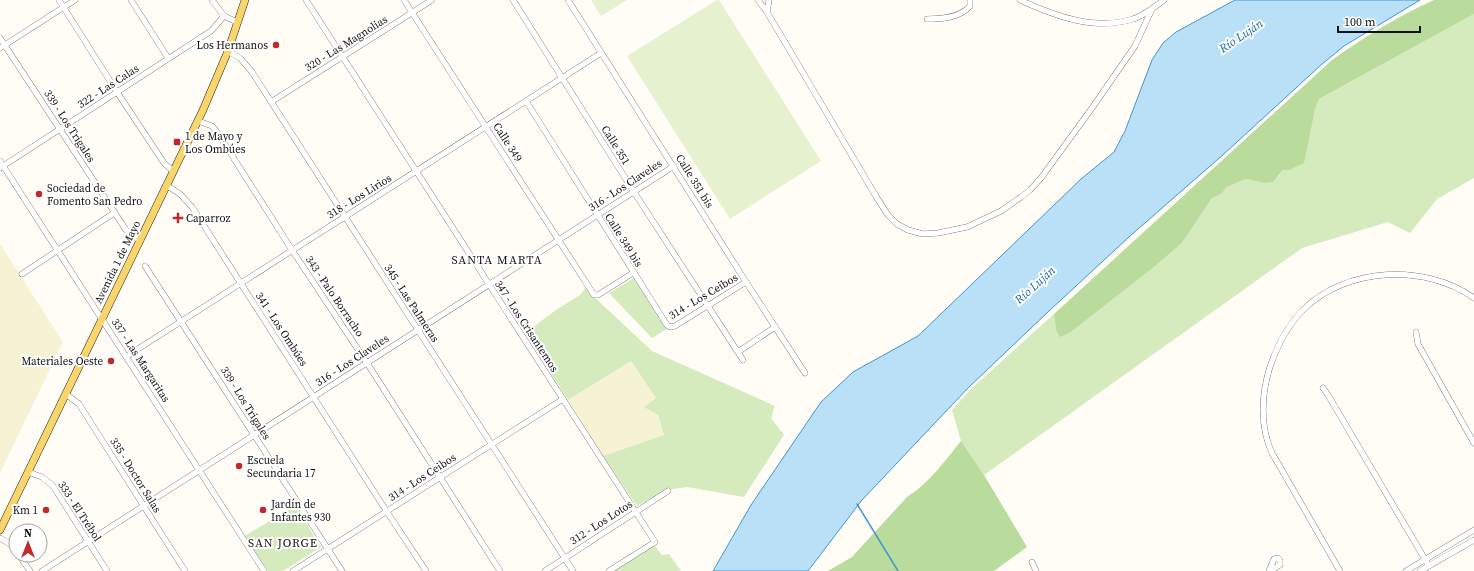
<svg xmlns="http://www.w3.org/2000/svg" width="1474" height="571" font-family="'Source Serif 4',serif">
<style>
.farmland{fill:#f6f3d4}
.green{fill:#d5ebbd}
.forest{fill:#b9dc9c}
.pitch{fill:#e6f2cf}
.water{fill:#b9e0f7;stroke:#3f96cf}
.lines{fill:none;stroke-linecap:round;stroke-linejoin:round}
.stream{stroke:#3f96cf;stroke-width:1.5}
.minor-casing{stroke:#444;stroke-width:6}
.major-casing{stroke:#222;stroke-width:8}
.minor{stroke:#fff;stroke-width:5.5}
.major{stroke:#f9d66b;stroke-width:7}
.poi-dot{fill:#c4262e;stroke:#fff;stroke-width:1.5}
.labels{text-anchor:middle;stroke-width:4;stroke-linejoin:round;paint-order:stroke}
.street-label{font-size:11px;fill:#111;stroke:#fff}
.poi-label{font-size:11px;fill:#111;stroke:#fff;text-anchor:start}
.water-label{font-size:12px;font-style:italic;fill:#1768a6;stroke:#fff}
.neighbourhood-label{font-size:12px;letter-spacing:1px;fill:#111;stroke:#fff}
</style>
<rect width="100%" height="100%" fill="#fffdf5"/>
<g class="farmland">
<polygon points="0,244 63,342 0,473"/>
<polygon points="631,361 657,399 658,415 664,435 603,456 568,400"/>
</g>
<g class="green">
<polygon points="1474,14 1474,178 1437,199 1410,233 1388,222 1302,248 984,475 961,441 952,410 971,389 1054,314 1056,330 1060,336 1071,332 1154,267 1182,243 1212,198 1221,194 1227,187 1246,179 1264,183 1278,177 1283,170 1289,170 1319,99"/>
<polygon points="634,278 667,329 652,338 609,293"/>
<polygon points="586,287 592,295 652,351 775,406 771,418 784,435 744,497 687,487 667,490 637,506 603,456 664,435 658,415 644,407 656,398 631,361 568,400 525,333 556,310 580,295"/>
<polygon points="295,505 321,547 283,571 268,571 245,536"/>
<polygon points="654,545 662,555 669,554 681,571 614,571"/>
</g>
<g class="forest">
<path d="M 1434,0 L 1474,0 L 1474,14 L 1319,99 L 1315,109 L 1304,163 L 1289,170 L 1283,170 L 1273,182 L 1264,183 L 1246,179 L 1227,187 L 1221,194 L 1212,198 L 1182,243 L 1154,267 L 1071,332 L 1060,337 L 1056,330 L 1054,314 L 1332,60 C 1364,37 1398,16 1434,0 Z"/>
<path d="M 961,441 L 984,475 L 1027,547 L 994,571 L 828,571 L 852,557 L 907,497 C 929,483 945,461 961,441 Z"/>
</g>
<g class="pitch">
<polygon points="591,0 627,0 601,16"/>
<polygon points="717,0 719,0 821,161 730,219 627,56"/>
</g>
<polygon class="water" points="1235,0 1420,0 1344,46 1321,65 1225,153 1130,236 1049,311 969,387 862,500 808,571 713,571 751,505 821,402 853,372 918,336 1081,179 1114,152 1125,131 1152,60 1163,43 1176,32"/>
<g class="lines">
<polyline class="stream" points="857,504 898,571"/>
<defs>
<g id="minor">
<polyline points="59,0 117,92 164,163 173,171"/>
<polyline points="131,0 168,58"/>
<polyline points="212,0 224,16 237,22"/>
<polyline points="306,0 655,542 609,571"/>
<polyline points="404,0 594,295 598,295 633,273"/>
<polyline points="513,0 634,192 743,360"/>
<polyline points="568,0 746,282 805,373"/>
<polyline points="758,0 767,12"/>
<polyline points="769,0 767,12 877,198 888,215 897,224 908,230 923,234 938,233 967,227 1001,211 1021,197 1030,190 1041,178 1092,108 1135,46 1152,9"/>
<path d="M 1020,0 C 1055,16 1094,31 1133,19 C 1144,16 1154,7 1164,0"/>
<path d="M 927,19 C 941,19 960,18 970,6 L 970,0"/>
<polyline points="0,38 126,230 136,238 140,240"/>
<polyline points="0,48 75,0"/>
<polyline points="228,51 240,58 252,72 573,571"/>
<polyline points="526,101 667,325 670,327 675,326 746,282"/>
<polyline points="271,102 432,0"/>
<polyline points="198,121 212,126 217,132 292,250 367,363 500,571"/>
<polyline points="0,161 264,571"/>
<polyline points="0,168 211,31 224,16"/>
<polyline points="166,185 180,194 192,207 387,512 426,571"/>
<polyline points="145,266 342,571"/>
<polyline points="22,274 114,213"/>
<polyline points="1416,332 1418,344 1474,443"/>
<polyline points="738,352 775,327"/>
<polyline points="127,356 601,53"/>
<polyline points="1323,388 1328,395 1429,566"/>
<polyline points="66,394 79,404 185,571"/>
<polyline points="28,472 42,477 53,486 107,571"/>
<polyline points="0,538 12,545 16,551"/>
<polyline points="19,555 30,571"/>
<polyline points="1032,562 1036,571"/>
<polyline points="42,571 674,166"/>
<polyline points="293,571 563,399"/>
<polyline points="545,571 668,491"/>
<polyline points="1269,571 1274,559 1278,558 1280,560 1280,565 1270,571"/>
<path d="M 1340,571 L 1272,453 C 1260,427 1261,395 1270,367 C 1277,346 1287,326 1303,310 C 1346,267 1425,263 1474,298"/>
<polyline points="1406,571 1474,530"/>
<polyline points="1420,571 1474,540"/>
</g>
<polyline id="major" points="0,530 203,110 228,51 245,0"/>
</defs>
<use href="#minor" class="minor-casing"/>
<use href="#major" class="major-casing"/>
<use href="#minor" class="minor"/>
<use href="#major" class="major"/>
</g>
<g class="poi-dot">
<circle cx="276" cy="45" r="4"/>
<rect x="173" y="138" width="8" height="8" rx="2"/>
<circle cx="39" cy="194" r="4"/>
<path d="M176 212h4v4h4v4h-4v4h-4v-4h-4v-4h4z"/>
<circle cx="111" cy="361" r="4"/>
<circle cx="239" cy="466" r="4"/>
<circle cx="46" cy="510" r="4"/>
<circle cx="263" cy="510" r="4"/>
</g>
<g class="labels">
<g class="street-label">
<text transform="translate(346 43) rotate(-32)" y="4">320 - Las Magnolias</text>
<text transform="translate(108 86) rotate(-33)" y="4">322 - Las Calas</text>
<text transform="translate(70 126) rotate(57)" y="4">339 - Los Trigales</text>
<text transform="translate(508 142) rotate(57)" y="4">Calle 349</text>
<text transform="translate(616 145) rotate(58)" y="4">Calle 351</text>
<text transform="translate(695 181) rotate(58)" y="4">Calle 351 bis</text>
<text transform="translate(625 185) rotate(-33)" y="4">316 - Los Claveles</text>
<text transform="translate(359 196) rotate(-32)" y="4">318 - Los Lirios</text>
<text transform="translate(624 240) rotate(58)" y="4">Calle 349 bis</text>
<text transform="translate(117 262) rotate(-64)" y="4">Avenida 1 de Mayo</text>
<text transform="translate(335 296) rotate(56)" y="4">343 - Palo Borracho</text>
<text transform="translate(703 296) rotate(-31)" y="4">314 - Los Ceibos</text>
<text transform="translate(412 303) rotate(57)" y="4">345 - Las Palmeras</text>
<text transform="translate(527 326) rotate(57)" y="4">347 - Los Crisantemos</text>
<text transform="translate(282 329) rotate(57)" y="4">341 - Los Ombúes</text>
<text transform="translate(141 360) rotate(57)" y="4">337 - Las Margaritas</text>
<text transform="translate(352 360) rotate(-33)" y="4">316 - Los Claveles</text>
<text transform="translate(246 403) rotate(58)" y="4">339 - Los Trigales</text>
<text transform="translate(136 475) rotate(58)" y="4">335 - Doctor Salas</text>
<text transform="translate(422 477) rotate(-33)" y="4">314 - Los Ceibos</text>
<text transform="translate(80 511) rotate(57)" y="4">333 - El Trébol</text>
<text transform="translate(601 522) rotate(-33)" y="4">312 - Los Lotos</text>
</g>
<g class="poi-label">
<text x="268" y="49" text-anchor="end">Los Hermanos</text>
<text x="185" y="140">1 de Mayo y<tspan x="185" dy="13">Los Ombúes</tspan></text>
<text x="47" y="192">Sociedad de<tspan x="47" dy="13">Fomento San Pedro</tspan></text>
<text x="186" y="222">Caparroz</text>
<text x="103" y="365" text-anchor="end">Materiales Oeste</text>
<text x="247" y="464">Escuela<tspan x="247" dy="13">Secundaria 17</tspan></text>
<text x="271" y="508">Jardín de<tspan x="271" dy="13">Infantes 930</tspan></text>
<text x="38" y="514" text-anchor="end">Km 1</text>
</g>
<g class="water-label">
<text transform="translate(1241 36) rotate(-34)" y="4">Río Luján</text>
<text transform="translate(1035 285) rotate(-42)" y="4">Río Luján</text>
</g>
<g class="neighbourhood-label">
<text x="497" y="264">SANTA MARTA</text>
<text x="283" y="547">SAN JORGE</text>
</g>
</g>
<g transform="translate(28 543)"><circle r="19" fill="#ffffff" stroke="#a0a0a0"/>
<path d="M0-3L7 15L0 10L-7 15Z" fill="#c4262e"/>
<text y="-6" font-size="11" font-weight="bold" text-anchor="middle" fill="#111111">N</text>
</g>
<path d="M1338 26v6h82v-6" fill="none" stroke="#111111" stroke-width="2"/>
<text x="1344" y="26" font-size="12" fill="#111111" stroke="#ffffff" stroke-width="3" paint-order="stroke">100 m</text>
</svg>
